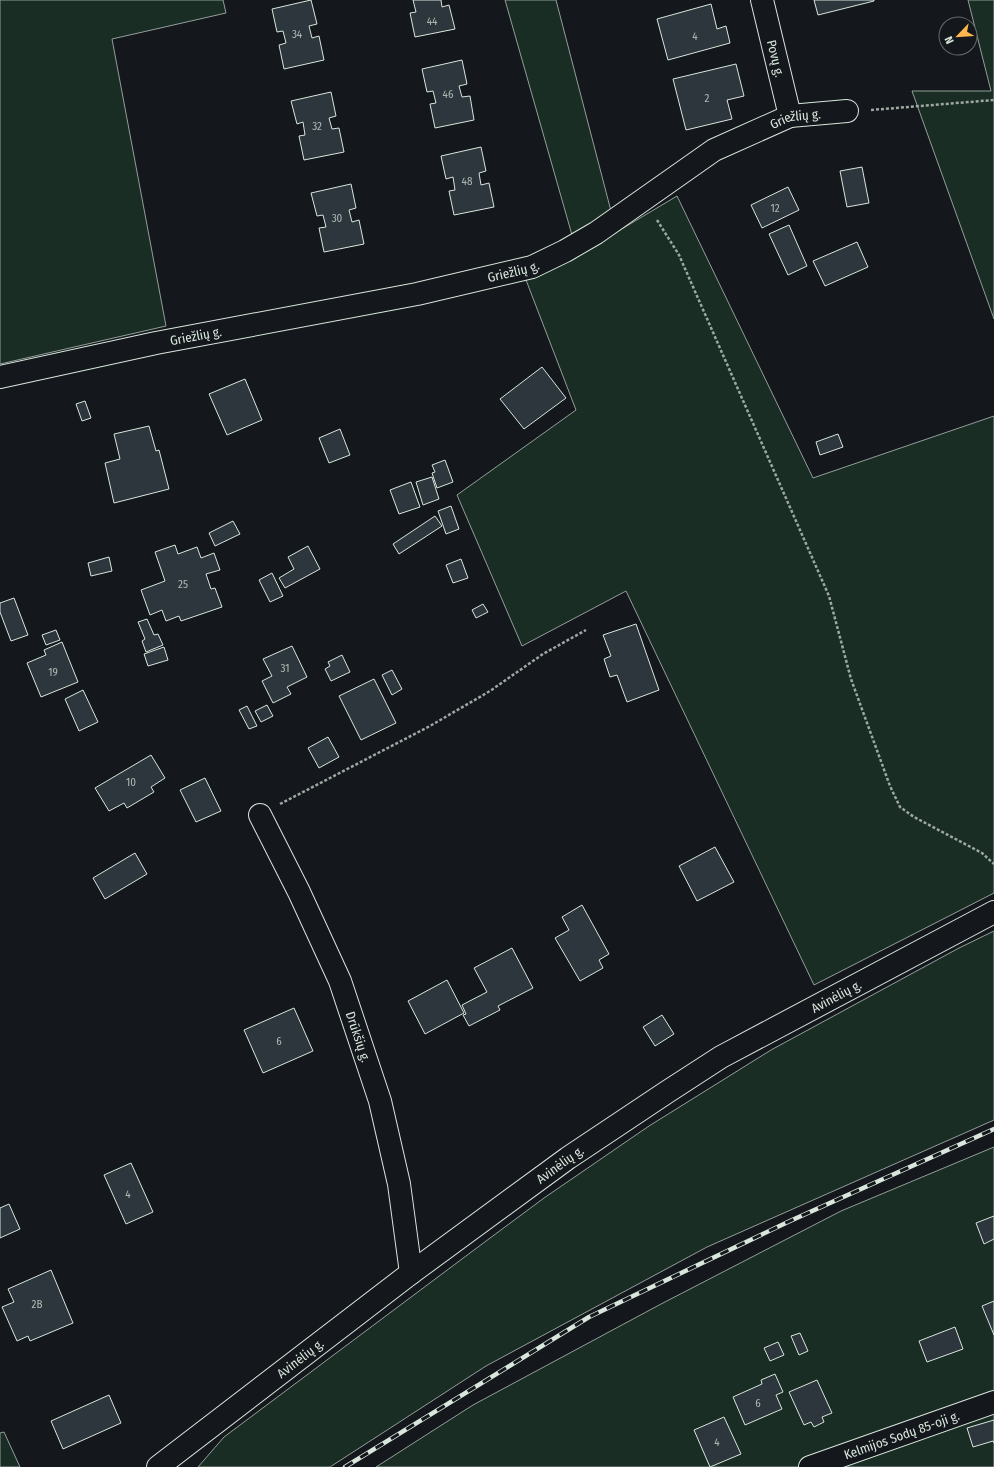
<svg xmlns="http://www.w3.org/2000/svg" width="994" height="1467" font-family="'Fira Sans Condensed',sans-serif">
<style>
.green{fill:#1a2d24;stroke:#939e99}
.building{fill:#2c363c;stroke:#d8e6dc}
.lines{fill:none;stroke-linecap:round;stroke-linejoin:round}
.street-casing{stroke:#d8e6dc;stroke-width:24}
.secondary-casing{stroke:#d8e6dc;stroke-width:24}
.path{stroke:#9da8a2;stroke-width:2.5;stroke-dasharray:3 2;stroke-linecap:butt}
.street{stroke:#14181c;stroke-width:22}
.secondary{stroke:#14181c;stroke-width:22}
.rail-casing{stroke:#d8e6dc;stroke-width:4.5}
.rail{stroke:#14181c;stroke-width:3;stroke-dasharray:9;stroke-linecap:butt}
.labels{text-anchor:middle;stroke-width:3;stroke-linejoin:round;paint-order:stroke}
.number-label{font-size:11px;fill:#adbab4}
.street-label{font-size:13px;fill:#d8e6dc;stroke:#14181c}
</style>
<rect width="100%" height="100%" fill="#14181c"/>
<g class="green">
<polygon points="0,0 223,0 226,13 112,39 166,326 0,364"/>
<polygon points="505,0 556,0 611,211 572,235"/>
<polygon points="968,0 994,0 994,319 912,91 991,91"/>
<polygon points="677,196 813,478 994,416 994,893 814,985 626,591 522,646 457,495 576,410 526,280 563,264"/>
<polygon points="994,931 994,1120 707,1247 486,1366 330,1467 198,1467 224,1437 478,1247 544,1198 649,1126 771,1050 959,948"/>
<polygon points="994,1147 994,1467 376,1467 473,1405 661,1304 841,1211"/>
<polygon points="4,1432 20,1467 0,1467 0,1433"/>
</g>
<g class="building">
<polygon points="311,0 317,24 309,26 312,38 319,36 324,60 284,69 279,45 286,43 283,31 277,32 272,9"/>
<polygon points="413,0 441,0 442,7 449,5 455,29 415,37 410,13 416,12"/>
<polygon points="814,0 874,0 874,1 818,15"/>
<polygon points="711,4 717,29 726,26 730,43 668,60 657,19"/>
<polygon points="462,60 467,84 459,86 462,97 470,96 474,120 435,128 430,104 436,103 433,91 427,92 422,69"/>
<polygon points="736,64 744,96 727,100 732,119 686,130 673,79"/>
<polygon points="331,92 336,116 329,118 332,129 339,128 344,152 304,160 299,136 305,135 303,122 297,124 291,101"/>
<polygon points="481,147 486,171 479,173 481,185 489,183 494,207 454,215 449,191 455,190 453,177 446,179 441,156"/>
<polygon points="862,167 869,203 847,207 840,171"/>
<polygon points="351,184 356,208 349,210 352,222 359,220 364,244 324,252 319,228 326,227 323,215 317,216 311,193"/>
<polygon points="788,187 799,210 762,228 751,205"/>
<polygon points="789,225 807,266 788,275 769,234"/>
<polygon points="857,242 868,267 825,286 813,261"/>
<polygon points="542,367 566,398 524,429 500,399"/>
<polygon points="245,379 262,420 227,435 209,394"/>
<polygon points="85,401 91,418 82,421 76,404"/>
<polygon points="149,426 156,451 159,450 169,489 114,503 105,463 120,459 114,434"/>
<polygon points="340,429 350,455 329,463 319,438"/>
<polygon points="838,434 843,447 820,455 816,442"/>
<polygon points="445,460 453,482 437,488 432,473 435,472 432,465"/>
<polygon points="432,477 439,499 423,505 416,482"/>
<polygon points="411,482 420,507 399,514 390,490"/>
<polygon points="451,506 459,529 446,534 438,511"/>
<polygon points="435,516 442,526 399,554 393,544"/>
<polygon points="233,521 240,534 215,546 209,533"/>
<polygon points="175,545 178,554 197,547 201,558 214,553 220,570 206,574 211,589 215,588 222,607 181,621 179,616 166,621 162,610 150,615 141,590 165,581 155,552"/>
<polygon points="308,546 320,569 285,588 279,578 294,569 288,557"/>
<polygon points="109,557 112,571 91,576 88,563"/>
<polygon points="461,559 468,578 453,583 446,565"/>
<polygon points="272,573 283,596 270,602 259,580"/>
<polygon points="14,598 28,635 11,641 0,612 0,603"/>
<polygon points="483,604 488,612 476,618 472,610"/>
<polygon points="147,619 154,635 158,634 163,645 146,652 142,641 145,639 138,622"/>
<polygon points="636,624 659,690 627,702 617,675 610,677 604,659 611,656 603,635"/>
<polygon points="56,630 60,640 46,645 42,635"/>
<polygon points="62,642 78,682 41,697 27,663 46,655 44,650"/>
<polygon points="292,646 307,677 287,687 291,694 273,703 262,681 272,676 263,659"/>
<polygon points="164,647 168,660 148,666 144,654"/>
<polygon points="342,655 350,672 331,681 325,669 330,666 328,662"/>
<polygon points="392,670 402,689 392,695 382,675"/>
<polygon points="374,679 396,723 361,740 339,696"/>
<polygon points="83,690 98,722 79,731 65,699"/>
<polygon points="267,705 273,716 261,722 255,711"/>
<polygon points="247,706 257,726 249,729 239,710"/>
<polygon points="328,737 339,757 319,768 308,748"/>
<polygon points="151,755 165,778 151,787 154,792 127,808 124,803 109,811 95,788"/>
<polygon points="205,778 221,811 196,822 180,790"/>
<polygon points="715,847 734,882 697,901 679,866"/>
<polygon points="135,853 147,874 105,899 93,878"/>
<polygon points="582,905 609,954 599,960 603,968 580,981 555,938 569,930 562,917"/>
<polygon points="512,948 533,988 498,1006 500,1010 469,1026 463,1015 466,1014 462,1005 487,992 474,968"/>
<polygon points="447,980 464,1013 425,1034 408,1001"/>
<polygon points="294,1008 313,1051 263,1073 244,1030"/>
<polygon points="662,1015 674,1034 655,1046 643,1027"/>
<polygon points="131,1163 153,1212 126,1224 104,1175"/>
<polygon points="9,1204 20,1229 0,1238 0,1208"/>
<polygon points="994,1216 994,1239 984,1244 976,1223"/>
<polygon points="51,1270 73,1323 30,1341 28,1336 17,1341 2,1307 14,1302 8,1289"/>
<polygon points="994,1301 994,1335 982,1306"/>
<polygon points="955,1327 963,1349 927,1362 919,1341"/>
<polygon points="800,1333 808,1351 799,1355 791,1336"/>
<polygon points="778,1342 784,1355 770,1361 764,1348"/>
<polygon points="775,1374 783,1392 776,1395 782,1409 745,1425 733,1397 762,1384 761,1380"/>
<polygon points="817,1380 832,1413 822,1417 824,1422 814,1427 811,1422 804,1425 789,1392"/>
<polygon points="109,1395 121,1423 63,1449 51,1421"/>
<polygon points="724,1417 741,1454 710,1467 694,1430"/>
<polygon points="994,1420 994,1443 993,1441 973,1447 967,1428"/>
</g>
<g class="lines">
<defs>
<g id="street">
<path id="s1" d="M 762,0 L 790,116"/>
<path id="s2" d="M 0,377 L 156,343 L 417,294 L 532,267 L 565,251 L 596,233 L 714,150 L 790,116 L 847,111"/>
<path id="s3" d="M 260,815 L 299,892 L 340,981 L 380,1101 L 399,1184 L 411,1273"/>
<path id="s4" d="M 810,1467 L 994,1402"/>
</g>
<g id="secondary">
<path id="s5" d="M 158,1467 L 411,1273 L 568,1158 L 667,1092 L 721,1057 L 994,912"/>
</g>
</defs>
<use href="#street" class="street-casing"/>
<use href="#secondary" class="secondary-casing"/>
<g class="path">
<polyline points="871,110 994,100"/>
<polyline points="657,220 679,255 829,596 851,679 890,786 900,807 914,817 982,853 994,864"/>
<polyline points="280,804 430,726 490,691 543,654 586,630"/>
</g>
<use href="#street" class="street"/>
<use href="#secondary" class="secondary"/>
<defs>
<polyline id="rail" points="345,1467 589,1317 790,1221 994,1129"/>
</defs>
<use href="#rail" class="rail-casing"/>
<use href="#rail" class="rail"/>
</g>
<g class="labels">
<g class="number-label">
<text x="432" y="25">44</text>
<text x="297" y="38">34</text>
<text x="695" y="40">4</text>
<text x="448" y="98">46</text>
<text x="707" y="102">2</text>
<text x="317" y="130">32</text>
<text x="467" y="185">48</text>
<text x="775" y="212">12</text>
<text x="337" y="222">30</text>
<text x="183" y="588">25</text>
<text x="285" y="672">31</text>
<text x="53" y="676">19</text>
<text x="131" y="786">10</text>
<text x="279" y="1045">6</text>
<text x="128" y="1198">4</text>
<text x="37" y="1308">2B</text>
<text x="758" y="1407">6</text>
<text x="717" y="1446">4</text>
</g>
<g class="street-label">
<text dy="5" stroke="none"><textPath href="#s1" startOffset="60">Povų g.</textPath></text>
<text dy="5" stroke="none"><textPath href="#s2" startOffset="848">Griežlių g.</textPath></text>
<text dy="5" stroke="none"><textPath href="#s2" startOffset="524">Griežlių g.</textPath></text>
<text dy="5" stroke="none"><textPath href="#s2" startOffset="200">Griežlių g.</textPath></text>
<text dy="5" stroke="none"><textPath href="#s5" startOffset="827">Avinėlių g.</textPath></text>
<text dy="5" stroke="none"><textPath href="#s3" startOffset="243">Drūkšių g.</textPath></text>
<text dy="5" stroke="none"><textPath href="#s5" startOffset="503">Avinėlių g.</textPath></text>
<text dy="5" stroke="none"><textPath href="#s5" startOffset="179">Avinėlių g.</textPath></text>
<text dy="5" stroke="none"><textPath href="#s4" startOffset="97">Kelmijos Sodų 85-oji g.</textPath></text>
</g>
</g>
<g transform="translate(958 36) rotate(245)"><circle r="19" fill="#14181c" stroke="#626a69"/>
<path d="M0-3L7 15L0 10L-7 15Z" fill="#ffb74d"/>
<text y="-6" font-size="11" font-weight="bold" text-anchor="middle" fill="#d8e6dc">N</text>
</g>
</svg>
